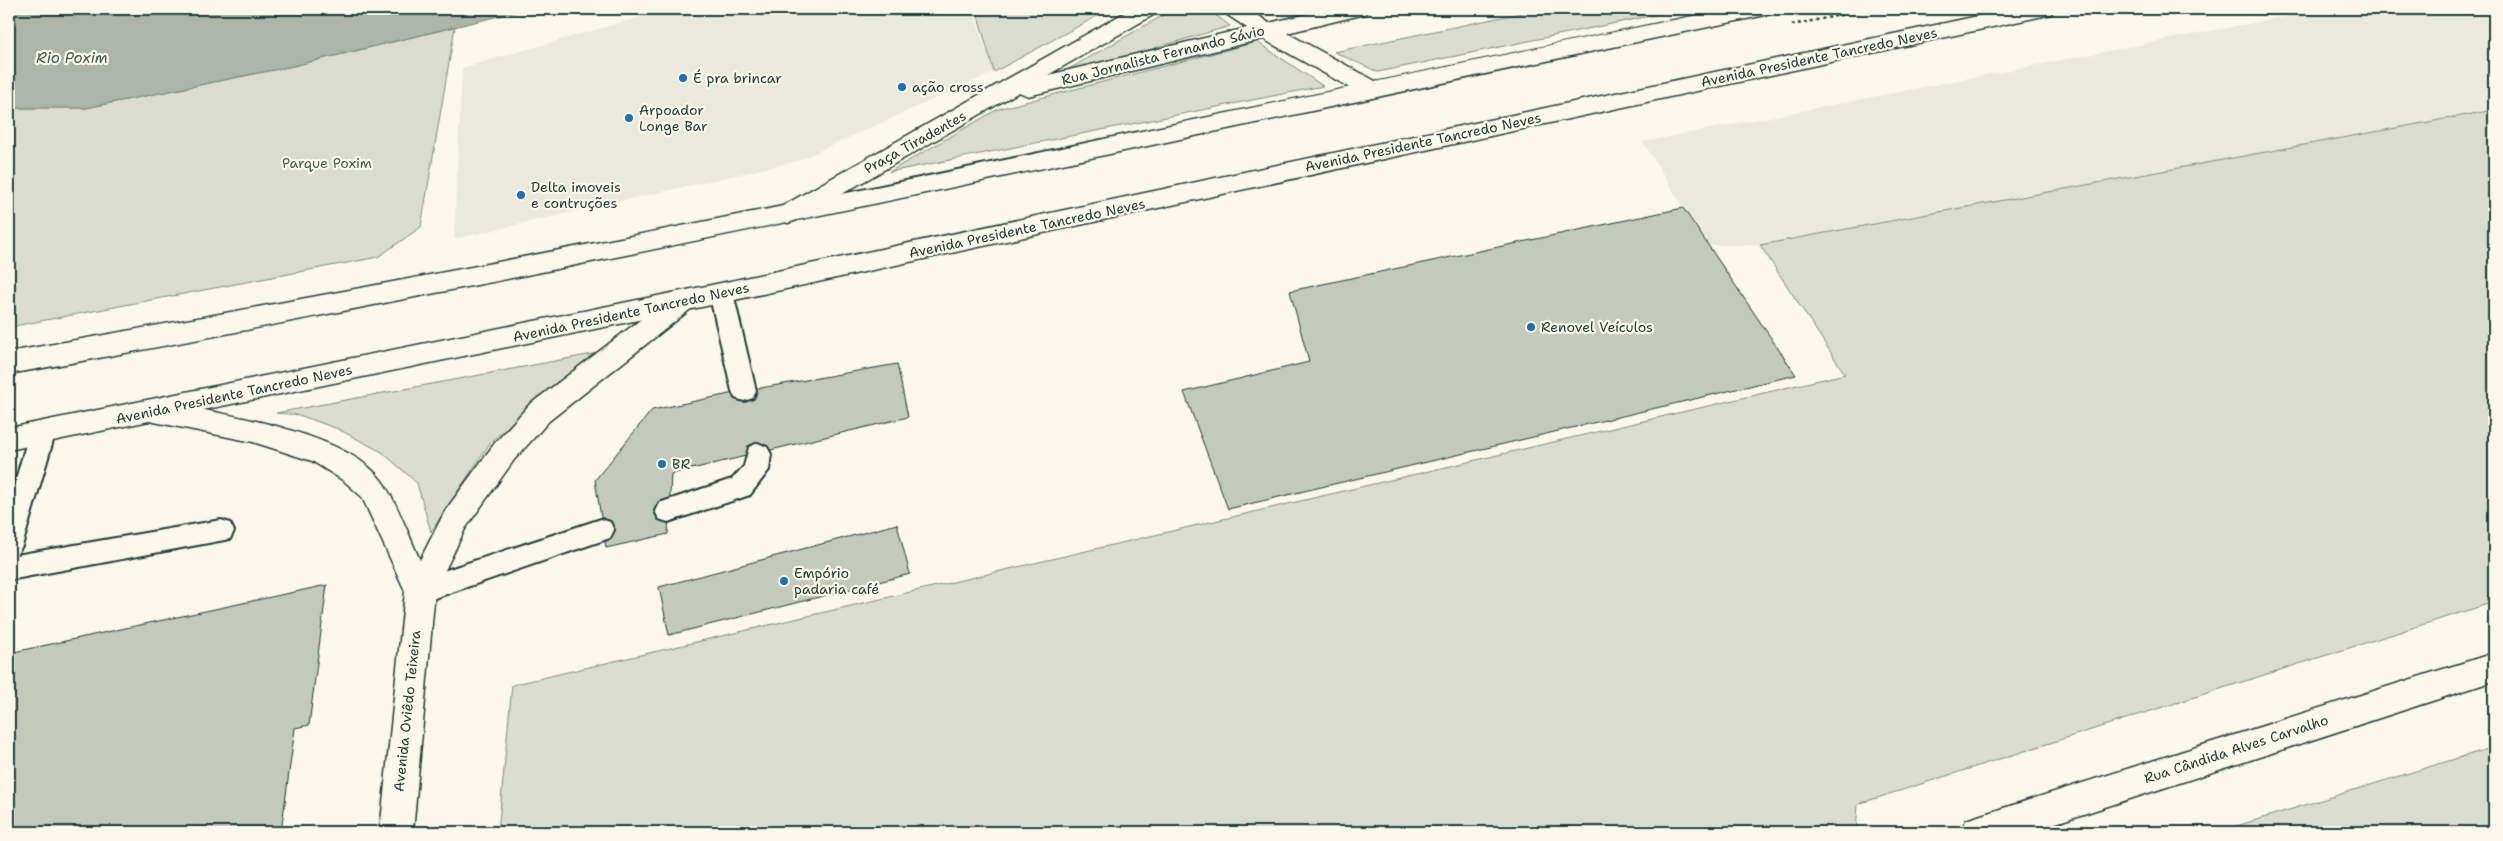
<svg xmlns="http://www.w3.org/2000/svg" width="2503" height="841" font-family="'Shantell Sans',sans-serif">
<style>
.built{fill:#eae9de}
.green{fill:#dbdcd1;stroke:#7d8c82}
.water{fill:#adb4aa;stroke:#74847b}
.building{fill:#c4c9be;stroke:#1f3d34}
.lines{fill:none;stroke-linecap:round;stroke-linejoin:round}
.lane-casing{stroke:#1f3d34;stroke-width:4}
.street-casing{stroke:#1f3d34;stroke-width:3}
.secondary-casing{stroke:#1f3d34;stroke-width:3}
.primary-casing{stroke:#1f3d34;stroke-width:3}
.path{stroke:#1f3d34;stroke-width:2.5;stroke-dasharray:3 3;stroke-linecap:butt}
.lane{fill:#fbf7ec;fill-rule:evenodd}
.street{fill:#fbf7ec;fill-rule:evenodd}
.secondary{fill:#fbf7ec;fill-rule:evenodd}
.primary{fill:#fbf7ec;fill-rule:evenodd}
.poi-dot{fill:#1f6fb2;stroke:#fbf7ec;stroke-width:2}
.labels{text-anchor:middle;stroke-width:4.5;stroke-linejoin:round;paint-order:stroke}
.street-label{font-size:14px;fill:#1f3d34;stroke:#fbf7ec}
.poi-label{font-size:14px;fill:#1f3d34;stroke:#fbf7ec;text-anchor:start}
.park-label{font-size:14px;fill:#455d53;stroke:#fbf7ec}
.water-label{font-size:15px;font-style:italic;fill:#425b52;stroke:#fbf7ec}
</style>
<rect width="100%" height="100%" fill="#fbf7ec"/>
<filter id="ink" filterUnits="userSpaceOnUse"><feTurbulence type="fractalNoise" baseFrequency=".02" numOctaves="2"/><feDisplacementMap in="SourceGraphic" scale="10" xChannelSelector="R" yChannelSelector="G"/><feConvolveMatrix kernelMatrix="1 2 1 2 8 2 1 2 1" color-interpolation-filters="sRGB"/></filter>
<g filter="url(#ink)">
<g class="built">
<polygon points="669,9 972,9 994,72 797,161 454,239 462,68"/>
<polygon points="2323,9 2494,9 2494,110 1760,245 1707,245 1643,142"/>
</g>
<g class="green">
<polygon points="976,9 1110,9 994,72"/>
<polygon points="1174,9 1208,9 1230,26 1053,78"/>
<polygon points="1541,9 1684,9 1378,72 1334,52"/>
<polygon points="455,27 421,227 378,257 9,327 9,108 86,108 293,66"/>
<polygon points="1257,42 1323,86 889,172 998,109"/>
<polygon points="2494,110 2494,602 1858,804 1856,832 498,832 512,685 1845,374 1760,245"/>
<polygon points="598,353 542,396 490,443 431,532 417,483 382,452 338,429 299,415 276,413"/>
<polygon points="2494,747 2494,832 2217,832"/>
</g>
<polygon class="water" points="9,9 528,9 293,66 86,108 9,108"/>
<g class="building">
<polygon points="1683,208 1796,375 1228,509 1184,392 1309,362 1290,291"/>
<polygon points="897,364 908,417 671,474 668,534 606,548 595,480 652,410 744,391"/>
<polygon points="897,524 910,574 669,635 659,587"/>
<polygon points="327,585 309,725 295,728 281,832 9,832 9,653"/>
</g>
<g class="lines">
<defs>
<g id="lane">
<polygon points="721,284 729,287 733,293 756,391 753,398 744,401 735,398 732,391 709,293 713,287"/>
<polygon points="42,424 51,427 55,434 22,546 16,555 221,520 230,523 234,531 230,539 9,580 9,503 29,434 33,427"/>
<polygon points="758,443 767,447 771,454 769,470 750,495 668,522 659,519 655,511 659,503 732,479 744,466 749,447"/>
<polygon points="601,519 610,522 614,530 610,538 420,603 410,600 406,591 410,582"/>
</g>
<g id="street">
<polygon points="1131,9 1158,9 1155,14 1048,75 1247,28 1226,14 1223,9 1249,9 1269,23 1328,9 1368,9 1365,14 1287,33 1379,83 1382,89 1379,95 1371,97 1363,95 1263,39 1028,96 1019,92 797,220 788,223 779,220 776,214 779,208"/>
<polygon points="2494,653 2494,681 2028,832 1961,832 1966,820 1978,816"/>
</g>
<path id="secondary" d="M 683,291 L 692,294 L 696,301 L 692,308 L 549,421 L 514,460 L 465,529 L 435,591 L 413,832 L 380,832 L 405,591 L 362,497 L 344,481 L 312,461 L 253,442 L 139,419 L 135,411 L 139,403 L 149,400 C 208,411 346,430 382,481 C 396,500 410,538 420,560 L 445,511 L 494,444 L 529,405 L 674,294 Z"/>
<g id="primary">
<path d="M 1727,9 L 1772,9 L 1769,14 L 1761,16 C 1333,105 906,200 477,285 C 321,315 165,347 9,374 L 9,352 C 269,306 529,257 788,205 C 1101,141 1414,72 1727,9 Z"/>
<polygon points="2011,9 2054,9 2051,14 2043,16 721,303 9,450 9,428 721,283"/>
</g>
</defs>
<use href="#lane" class="lane-casing"/>
<use href="#street" class="street-casing"/>
<use href="#secondary" class="secondary-casing"/>
<use href="#primary" class="primary-casing"/>
<polyline class="path" points="1792,25 1870,9"/>
<use href="#lane" class="lane"/>
<use href="#street" class="street"/>
<use href="#secondary" class="secondary"/>
<use href="#primary" class="primary"/>
</g>
</g>
<g class="poi-dot">
<circle cx="683" cy="78" r="5"/>
<circle cx="902" cy="87" r="5"/>
<circle cx="629" cy="118" r="5"/>
<circle cx="521" cy="195" r="5"/>
<circle cx="1531" cy="327" r="5"/>
<circle cx="662" cy="464" r="5"/>
<circle cx="784" cy="581" r="5"/>
</g>
<g class="labels">
<g class="street-label">
<text transform="translate(1163 55) rotate(-14)" y="5">Rua Jornalista Fernando Sávio</text>
<text transform="translate(1819 57) rotate(-12)" y="5">Avenida Presidente Tancredo Neves</text>
<text transform="translate(915 142) rotate(-29)" y="5">Praça Tiradentes</text>
<text transform="translate(1423 142) rotate(-12)" y="5">Avenida Presidente Tancredo Neves</text>
<text transform="translate(1027 228) rotate(-12)" y="5">Avenida Presidente Tancredo Neves</text>
<text transform="translate(631 312) rotate(-12)" y="5">Avenida Presidente Tancredo Neves</text>
<text transform="translate(234 394) rotate(-12)" y="5">Avenida Presidente Tancredo Neves</text>
<text transform="translate(407 711) rotate(-84)" y="5">Avenida Oviêdo Teixeira</text>
<text transform="translate(2236 749) rotate(-18)" y="5">Rua Cândida Alves Carvalho</text>
</g>
<g class="poi-label">
<text x="693" y="83">É pra brincar</text>
<text x="912" y="92">ação cross</text>
<text x="639" y="115">Arpoador<tspan x="639" dy="16">Longe Bar</tspan></text>
<text x="531" y="192">Delta imoveis<tspan x="531" dy="16">e contruções</tspan></text>
<text x="1541" y="332">Renovel Veículos</text>
<text x="672" y="469">BR</text>
<text x="794" y="578">Empório<tspan x="794" dy="16">padaria café</tspan></text>
</g>
<g class="park-label">
<text x="327" y="168">Parque Poxim</text>
</g>
<g class="water-label">
<text x="72" y="63">Rio Poxim</text>
</g>
</g>
<rect width="2503" height="841" fill="none" stroke="#fbf7ec" stroke-width="30"/>
<rect x="15" y="15" width="2473" height="811" fill="none" stroke="#1f3d34" stroke-width="2" filter="url(#ink)"/>
</svg>
